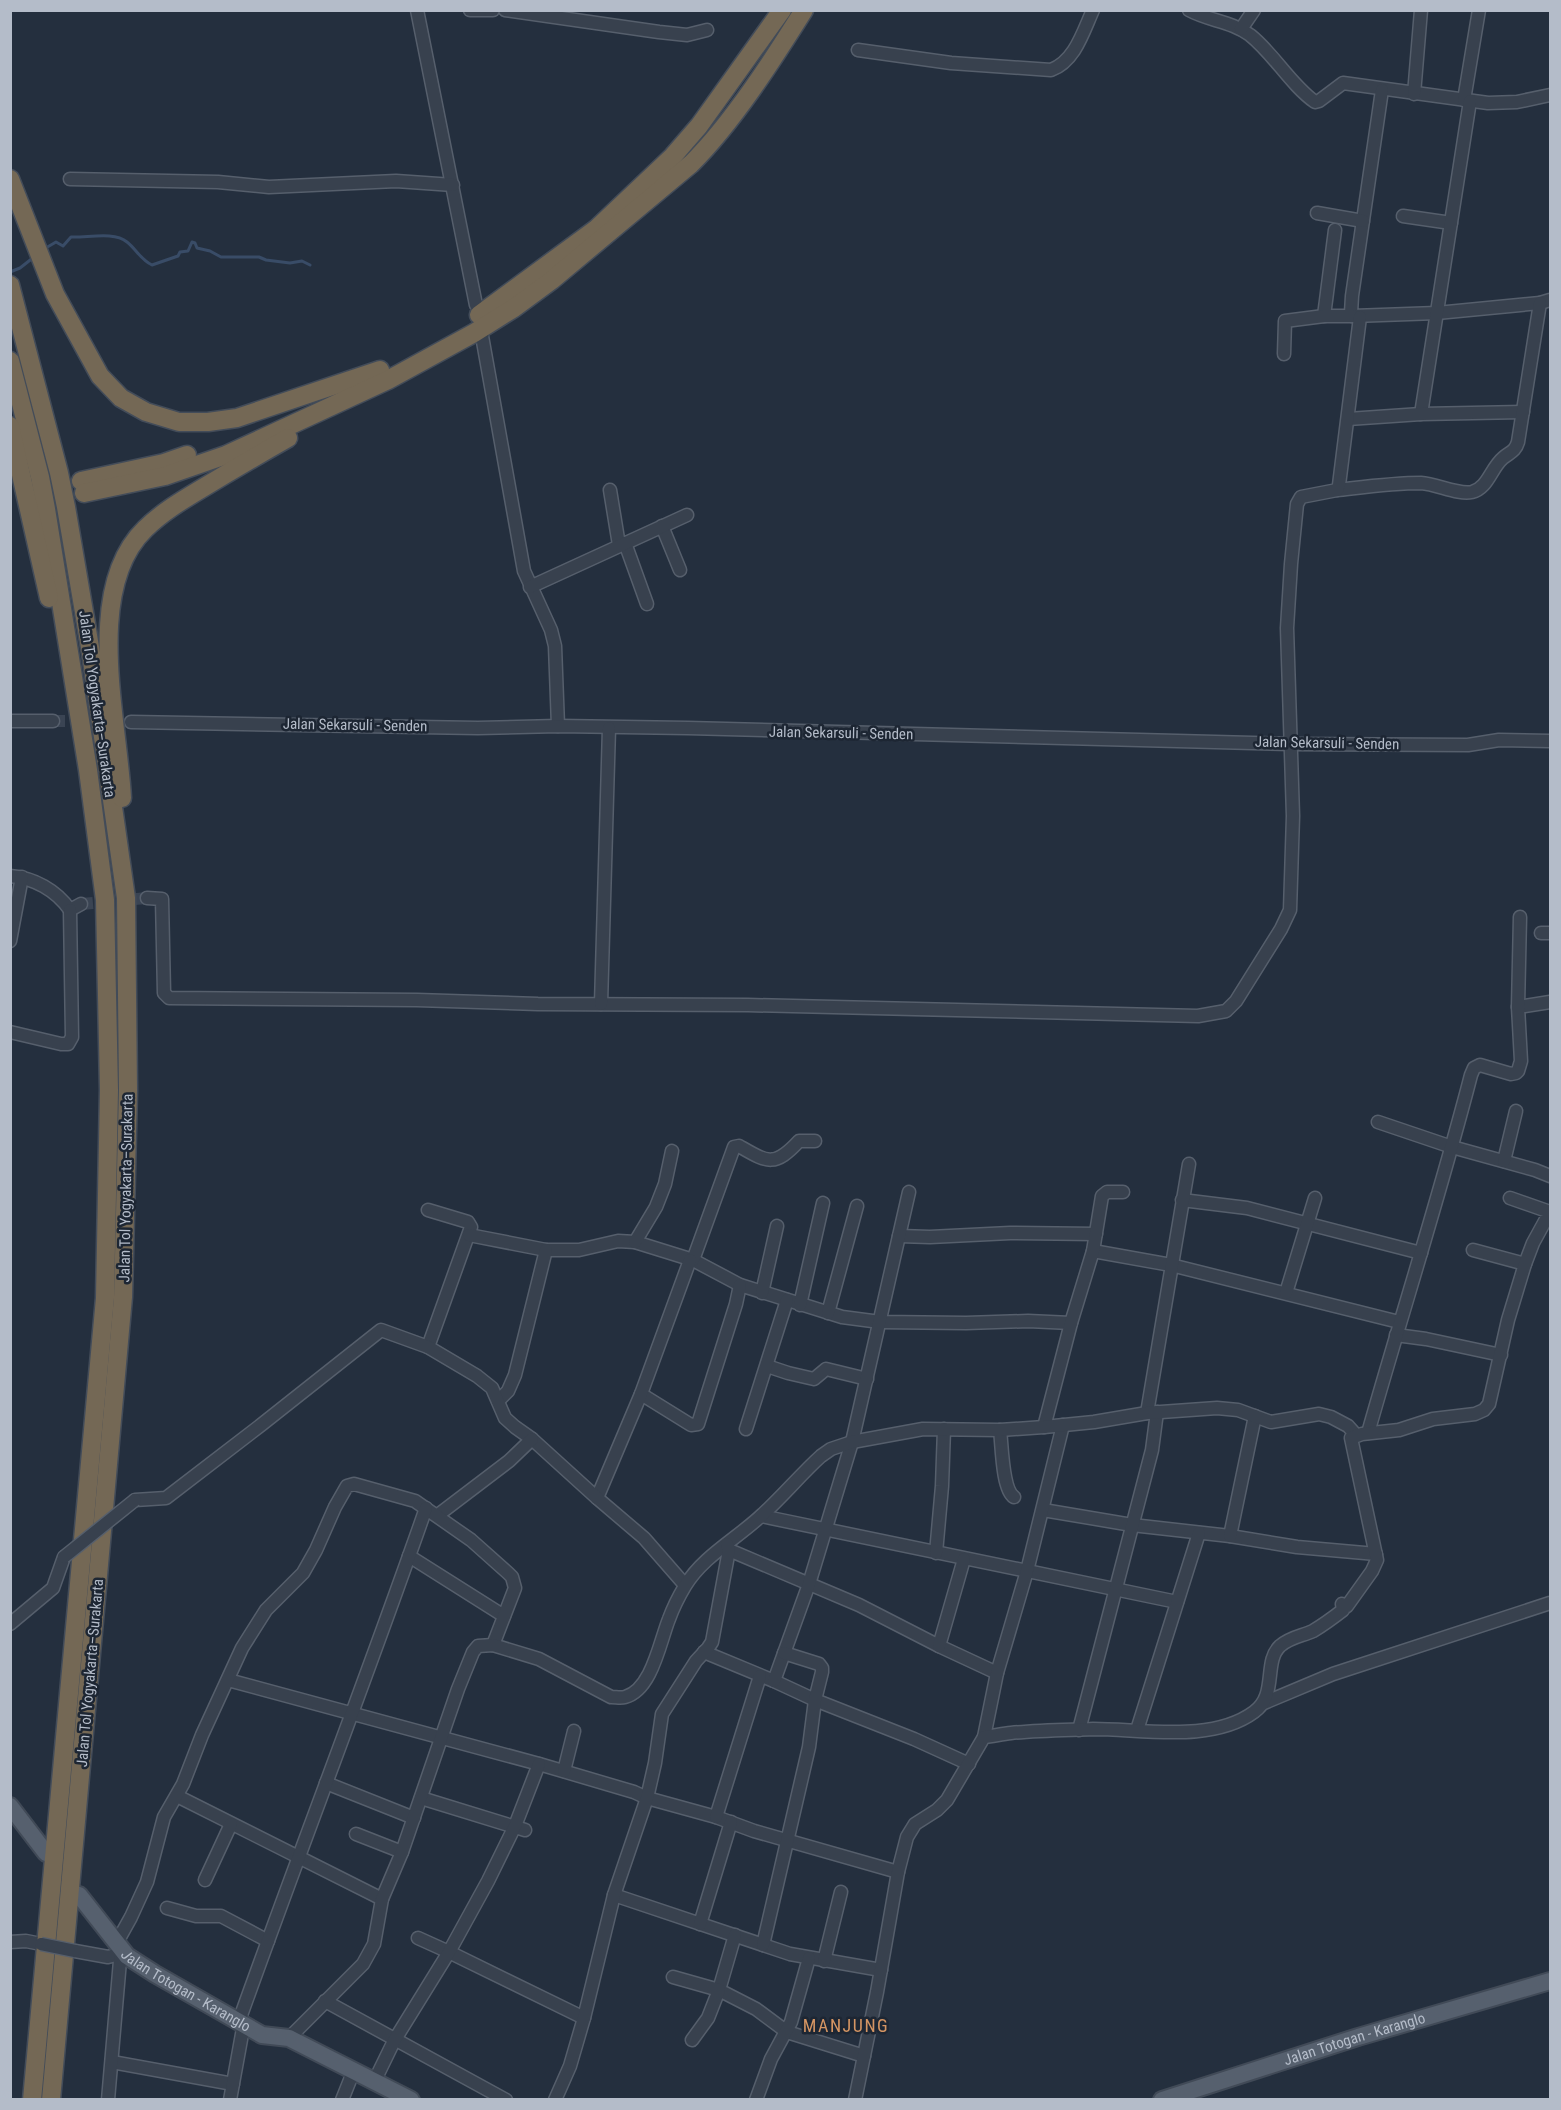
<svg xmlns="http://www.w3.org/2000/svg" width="1561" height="2110" font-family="'Roboto Condensed',sans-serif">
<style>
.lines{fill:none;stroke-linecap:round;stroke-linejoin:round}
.stream{stroke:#394c67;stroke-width:3}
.minor-tunnel{stroke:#3a4453;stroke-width:12;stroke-dasharray:12 6;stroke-linecap:butt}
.minor-casing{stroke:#565f6c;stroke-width:15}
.major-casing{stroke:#414a57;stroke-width:20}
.highway-casing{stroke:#434c59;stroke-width:21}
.minor{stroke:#38414e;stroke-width:12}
.major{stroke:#56606e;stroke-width:16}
.highway{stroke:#746855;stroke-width:18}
.minor-bridge-casing{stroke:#565f6c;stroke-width:15;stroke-linecap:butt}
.minor-bridge{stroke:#38414e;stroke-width:12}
.labels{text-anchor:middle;stroke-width:5;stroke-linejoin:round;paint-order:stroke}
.street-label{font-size:15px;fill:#b4bcc9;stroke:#1d2633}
.quarter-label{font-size:18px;letter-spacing:1.5px;fill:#d59563;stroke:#1d2633}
</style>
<rect width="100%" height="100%" fill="#242f3e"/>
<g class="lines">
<g class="stream">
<path d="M 44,249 L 56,242 L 63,246 L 71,237 C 87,238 114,231 127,242 C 136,249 141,260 152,265 L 178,256 L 180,252 L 188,251 L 192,242 L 195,243 L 197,248 L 210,251 L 221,257 L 259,257 L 266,260 L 290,263 L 302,261 L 310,265"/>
<polyline points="10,272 20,268 34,257"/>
</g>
<g class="minor-tunnel">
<polyline points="53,721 85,721"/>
<polyline points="81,904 147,898"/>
</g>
<defs>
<g id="minor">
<polyline points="417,10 476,305"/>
<polyline points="470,10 493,10"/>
<polyline points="505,10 659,32 687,35 707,30"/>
<path d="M 1189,10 C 1209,21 1231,21 1250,35 C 1274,54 1290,84 1315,102 L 1319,101 L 1343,83 L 1488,103 L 1517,102 L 1550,95"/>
<polyline points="1241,29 1254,10"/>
<path d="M 858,50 L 951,63 L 1051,70 C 1075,61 1083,32 1093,10"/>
<polyline points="1382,90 1352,296 1351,313 1353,316 1437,313 1540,303 1550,300"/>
<polyline points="1414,94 1421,10"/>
<polyline points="1464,100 1479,10"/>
<polyline points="70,179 218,182 269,187 396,181 453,185"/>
<polyline points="1317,213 1363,221"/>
<polyline points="1403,216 1451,223"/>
<polyline points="1324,316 1335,230"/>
<polyline points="482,336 524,571 551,630 555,646 558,726"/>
<polyline points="1284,354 1285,321 1324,316 1353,316"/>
<polyline points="1421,414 1470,101"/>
<polyline points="1348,419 1421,414 1523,412"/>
<polyline points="610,490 619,545"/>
<path d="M 1337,490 C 1364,487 1393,483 1421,483 C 1437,484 1458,495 1472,492 C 1488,488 1491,468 1503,458 C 1510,452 1515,452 1518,442 L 1540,303"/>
<polyline points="662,526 680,570"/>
<polyline points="625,543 647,604"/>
<polyline points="530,587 687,515"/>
<polyline points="10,721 53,721"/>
<polyline points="131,722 478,728 558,726 688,728 1291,744 1468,745 1499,740 1550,741"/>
<path d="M 10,876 C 34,878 56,890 70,910 L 81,904"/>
<polyline points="147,898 162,899 164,993 169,998 417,1000 538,1004 748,1005 1198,1016 1226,1011 1236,1001 1281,929 1290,910 1293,816 1287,628 1291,564 1297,504 1301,497 1332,491 1337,490 1339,485 1360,317"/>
<polyline points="1541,933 1550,933"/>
<polyline points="10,941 22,877"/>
<polyline points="601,1004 609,728"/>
<polyline points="1518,1007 1550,1002"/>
<polyline points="10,1032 61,1044 68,1044 72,1037 70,910"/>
<polyline points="1378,1122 1452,1147 1535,1170 1550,1176"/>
<polyline points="1504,1161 1516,1111"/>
<polyline points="1182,1200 1247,1208 1421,1253"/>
<polyline points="428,1210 468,1222 471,1227 428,1347"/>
<polyline points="469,1235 546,1250 579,1250 618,1241 635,1242 693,1260 740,1285 842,1317 880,1322 966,1323 1028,1321 1071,1323"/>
<polyline points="899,1236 930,1237 1010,1233 1096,1234"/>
<polyline points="635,1242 656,1207 665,1184 672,1151"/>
<polyline points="1473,1250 1525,1264"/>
<polyline points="1093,1251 1171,1265 1399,1322"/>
<path d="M 693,1260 L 734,1147 L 739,1146 C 767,1162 774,1168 799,1141 L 815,1141"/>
<polyline points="762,1293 777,1226"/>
<polyline points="1286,1293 1315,1198"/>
<polyline points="800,1305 823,1203"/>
<polyline points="828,1313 857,1206"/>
<polyline points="1396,1335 1426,1339 1501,1355"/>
<polyline points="767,1366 788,1373 814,1379 826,1369 867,1379"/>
<polyline points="641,1394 691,1425 698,1424 736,1304 740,1285"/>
<polyline points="498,1401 508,1391 515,1375 546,1250"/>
<polyline points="1147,1413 1189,1164"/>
<polyline points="1044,1427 1071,1323 1093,1251 1102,1196 1107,1192 1123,1192"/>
<polyline points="746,1429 787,1300"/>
<path d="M 1000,1430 C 1002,1445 1002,1489 1014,1497"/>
<path d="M 1368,1433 C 1402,1313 1440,1195 1471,1075 L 1474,1068 L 1480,1065 L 1511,1074 L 1516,1073 L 1518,1071 L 1521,1061 L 1518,1007 L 1520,917"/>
<polyline points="597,1498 641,1394 690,1260"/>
<polyline points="135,1500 166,1498 261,1425 381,1330 428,1347 477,1376 492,1388 505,1418 515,1427 532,1439 597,1498 644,1538 685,1585"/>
<polyline points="1043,1510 1132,1525 1230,1536 1297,1547 1376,1554"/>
<polyline points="438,1515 509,1461 532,1439"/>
<polyline points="761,1516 1177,1602"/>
<polyline points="1230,1536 1255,1416"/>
<polyline points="729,1550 859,1605 939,1646 997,1673"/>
<polyline points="936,1553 942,1486 944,1429"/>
<polyline points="409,1556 504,1616"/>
<polyline points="10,1624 53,1588 64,1557"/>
<polyline points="939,1646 964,1559"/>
<polyline points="704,1652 774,1681 815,1700 914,1739 969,1764"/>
<polyline points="228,1680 539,1764 634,1792 647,1798 716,1817 754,1831 898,1872"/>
<polyline points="774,1681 809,1584 852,1442 909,1192"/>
<polyline points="1264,1703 1333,1674 1550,1603"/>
<polyline points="1079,1730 1152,1450 1157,1412"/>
<polyline points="1137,1730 1199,1533"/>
<polyline points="984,1737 997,1673 1027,1571 1063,1425"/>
<polyline points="564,1771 574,1731"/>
<polyline points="326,1783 414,1818"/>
<polyline points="177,1796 382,1899"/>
<polyline points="421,1798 525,1830"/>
<polyline points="716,1817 760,1676"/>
<polyline points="356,1834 402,1852"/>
<polyline points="205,1880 231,1824"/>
<polyline points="614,1895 790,1954 881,1970"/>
<polyline points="167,1908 196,1916 221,1916 268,1941"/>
<polyline points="700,1924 731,1822"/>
<polyline points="735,1935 719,1990 756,2009 787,2032 864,2056"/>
<polyline points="418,1938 449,1952 584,2018"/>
<polyline points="10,1942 26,1941 41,1944"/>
<polyline points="116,1944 131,1917 147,1882 164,1817 183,1784 202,1735 242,1648 266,1610 303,1573 316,1550 335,1507 347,1486 354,1484 415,1501 471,1540 508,1573 512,1577 515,1588 493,1645"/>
<polyline points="763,1945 809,1747 815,1700 822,1672 822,1668 819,1664 784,1653"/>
<polyline points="75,1951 108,1957 120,1954"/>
<polyline points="824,1961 841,1892"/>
<polyline points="673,1977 719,1990 708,2018 692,2040"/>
<polyline points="325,2001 506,2100"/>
<path d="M 239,2021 C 300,1850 366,1680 426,1508"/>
<path d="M 289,2038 L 363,1964 L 374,1944 L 382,1899 L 402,1852 L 458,1689 L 473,1652 L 478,1646 L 493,1645 L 539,1659 L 611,1697 C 616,1697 621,1698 625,1697 C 652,1690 660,1641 669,1619 C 673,1608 679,1596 685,1586 C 703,1556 738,1538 763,1514 C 783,1496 801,1474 821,1456 L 831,1449 L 852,1442 L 923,1429 L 1000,1430 L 1044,1427 L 1094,1422 L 1147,1413 L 1217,1408 L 1238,1410 L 1271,1422 L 1319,1414 L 1331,1417 L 1348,1426 L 1356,1435"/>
<polyline points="112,2062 233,2084"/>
<polyline points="375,2080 394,2041 449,1952 488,1881 515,1826 539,1764"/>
<polyline points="108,2100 121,1949"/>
<polyline points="230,2100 244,2023"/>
<polyline points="342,2100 354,2070"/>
<polyline points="555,2100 570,2066 584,2018 614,1895 647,1798 655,1763 662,1714 696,1661 708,1648 712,1642 729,1550 727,1544"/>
<polyline points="756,2100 771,2059 791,2022 809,1958"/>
<path d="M 855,2100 L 877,1992 L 898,1872 L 907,1837 L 915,1824 L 937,1810 L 947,1800 L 984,1737 C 993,1736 1002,1734 1011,1733 C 1038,1730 1066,1730 1093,1729 C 1143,1729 1212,1743 1254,1712 C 1278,1695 1263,1662 1280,1646 C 1290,1637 1302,1636 1313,1631 C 1323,1625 1334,1617 1343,1610 L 1342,1604 L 1347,1606 L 1372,1571 L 1377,1560 L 1351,1438 L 1362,1434 L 1399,1430 L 1433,1419 L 1475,1414 L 1484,1410 L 1489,1404 L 1508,1320 L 1525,1264 L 1533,1243 L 1550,1212 L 1510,1198"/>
</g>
<g id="major">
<polyline points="10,1806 46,1853"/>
<path id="s1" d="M 79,1895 L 127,1956 L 155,1974 L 262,2035 L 289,2038 L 411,2100"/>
<path id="s2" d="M 1162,2100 L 1358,2037 L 1550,1981"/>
</g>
<g id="highway">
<polyline points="10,179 55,294 100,376 121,398 146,412 179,422 208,422 237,418 380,370"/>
<polyline points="10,285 59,473 66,507 91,653 126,898 128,1090 123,1297 51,2100"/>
<polyline points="479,315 596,229 673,156 699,126 782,10"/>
<polyline points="10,361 40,477 46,509 88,770 105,900 109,1090 105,1298 32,2100"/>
<polyline points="10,426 49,598"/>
<polyline points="81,481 164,463 187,455"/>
<path d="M 84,493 L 165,476 L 226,455 L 388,380 L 474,333 L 514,308 L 552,280 L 691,164 C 733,122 772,61 804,10"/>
<path d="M 122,798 C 118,720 83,589 145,529 C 161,513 181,501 201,489 C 229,472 258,455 288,438"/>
</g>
</defs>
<use href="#minor" class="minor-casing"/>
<use href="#major" class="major-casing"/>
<use href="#highway" class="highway-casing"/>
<use href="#minor" class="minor"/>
<use href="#major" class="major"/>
<use href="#highway" class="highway"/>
<defs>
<g id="minor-bridge">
<polyline points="64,1557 135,1500"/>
<polyline points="41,1944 75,1951"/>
</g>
</defs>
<use href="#minor-bridge" class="minor-bridge-casing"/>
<use href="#minor-bridge" class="minor-bridge"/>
</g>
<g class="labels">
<g class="street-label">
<text transform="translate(97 704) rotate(82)" y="5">Jalan Tol Yogyakarta–Surakarta</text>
<text transform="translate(355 725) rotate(1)" y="5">Jalan Sekarsuli - Senden</text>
<text transform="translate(841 733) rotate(1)" y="5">Jalan Sekarsuli - Senden</text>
<text transform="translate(1327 743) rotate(1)" y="5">Jalan Sekarsuli - Senden</text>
<text transform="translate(126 1188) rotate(-89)" y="5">Jalan Tol Yogyakarta–Surakarta</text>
<text transform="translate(90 1673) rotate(-85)" y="5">Jalan Tol Yogyakarta–Surakarta</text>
<text dy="5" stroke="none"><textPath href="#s1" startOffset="146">Jalan Totogan - Karanglo</textPath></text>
<text dy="5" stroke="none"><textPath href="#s2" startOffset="202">Jalan Totogan - Karanglo</textPath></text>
</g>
<g class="quarter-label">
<text x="846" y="2032">MANJUNG</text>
</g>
</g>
<rect width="1561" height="2110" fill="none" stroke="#b4bcc9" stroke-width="24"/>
</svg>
